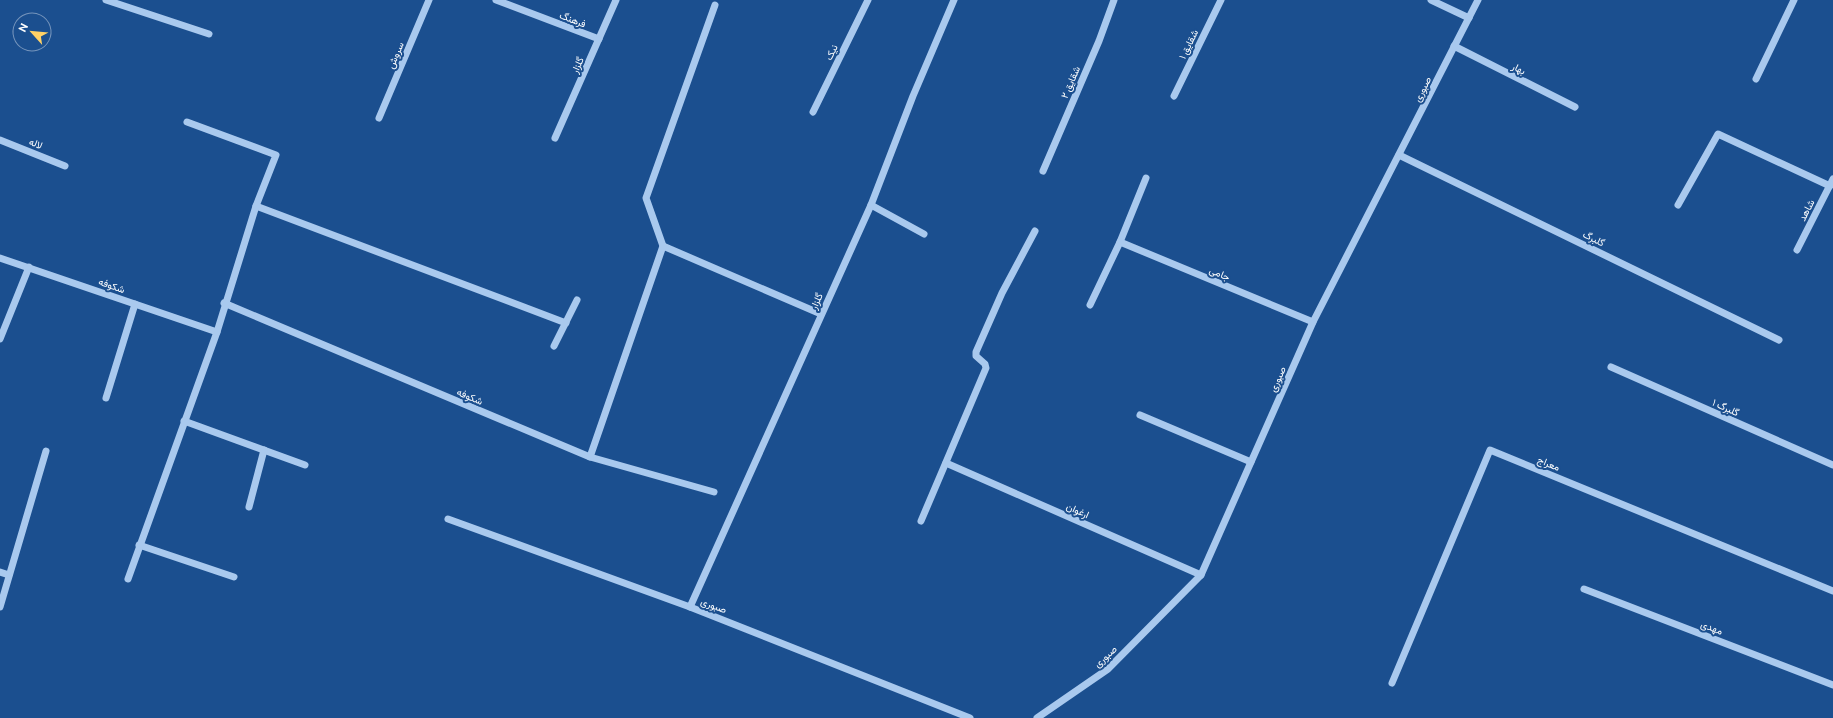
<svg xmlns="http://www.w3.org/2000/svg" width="1833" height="718" font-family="Ubuntu,Vazirmatn,sans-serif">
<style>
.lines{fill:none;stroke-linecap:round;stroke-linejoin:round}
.minor{stroke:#a9c9ee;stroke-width:7}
.labels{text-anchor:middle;stroke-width:4;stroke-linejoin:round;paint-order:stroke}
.street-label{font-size:10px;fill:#fff;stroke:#1b4f8f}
</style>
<rect width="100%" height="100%" fill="#1b4f8f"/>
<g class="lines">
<g class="minor">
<polyline points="106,0 209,34"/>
<polyline points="496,0 599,39"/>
<polyline points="1431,0 1469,18"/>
<polyline points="1454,46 1575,107"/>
<polyline points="1756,79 1794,0"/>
<polyline points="1174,96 1221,0"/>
<polyline points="813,112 868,0"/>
<polyline points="379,118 429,0"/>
<polyline points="555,138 616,0"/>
<polyline points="0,140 65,166"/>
<polyline points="1399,155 1779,340"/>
<polyline points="1043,171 1099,41 1114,0"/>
<polyline points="871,205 924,234"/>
<polyline points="1678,205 1718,134 1830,186"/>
<polyline points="256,206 566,323"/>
<polyline points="1120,242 1313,322"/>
<polyline points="663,246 821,314"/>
<polyline points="1797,250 1833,179"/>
<polyline points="0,258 217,332"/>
<polyline points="224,303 590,457 714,492"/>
<polyline points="1090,305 1120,242 1146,178"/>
<polyline points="0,339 29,267"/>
<polyline points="554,346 577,300"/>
<polyline points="1611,367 1833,465"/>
<polyline points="106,398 135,304"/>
<polyline points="1140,415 1251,462"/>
<polyline points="184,421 305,465"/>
<polyline points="590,457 663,246 646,198 715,5"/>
<polyline points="946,463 1201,575"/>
<polyline points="249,507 264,450"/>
<polyline points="448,519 690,607 970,718"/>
<polyline points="921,521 986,368 985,364 976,356 976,352 1002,293 1035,231"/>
<polyline points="139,545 234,577"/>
<polyline points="0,572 9,575"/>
<polyline points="128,579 217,332 256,206 276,155 187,122"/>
<polyline points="1584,589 1833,685"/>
<polyline points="0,607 46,451"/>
<polyline points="690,607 871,205 913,96 954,0"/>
<polyline points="1392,683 1490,450 1833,591"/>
<polyline points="1037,718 1108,669 1201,575 1313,322 1478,0"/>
</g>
</g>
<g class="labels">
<g class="street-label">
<text transform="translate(573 19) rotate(21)" y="4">فرهنگ</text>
<text transform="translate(1188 44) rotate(-64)" y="4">شقایق ۱</text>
<text transform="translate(831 52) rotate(-64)" y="4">نیک</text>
<text transform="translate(395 55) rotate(-67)" y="4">سروش</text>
<text transform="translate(577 65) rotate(-66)" y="4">گلزار</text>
<text transform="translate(1519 68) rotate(27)" y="4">بهار</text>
<text transform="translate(1070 82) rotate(-67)" y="4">شقایق ۲</text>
<text transform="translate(1422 89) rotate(-63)" y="4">صبوری</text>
<text transform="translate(36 143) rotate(22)" y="4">لاله</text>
<text transform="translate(1806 210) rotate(-63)" y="4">شاهد</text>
<text transform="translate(1594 238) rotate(26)" y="4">گلبرگ</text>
<text transform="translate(1220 273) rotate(23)" y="4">جامی</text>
<text transform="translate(112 285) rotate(19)" y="4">شکوفه</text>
<text transform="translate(816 301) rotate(-66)" y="4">گلزار</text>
<text transform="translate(1277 379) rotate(-66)" y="4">صبوری</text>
<text transform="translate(470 396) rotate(23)" y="4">شکوفه</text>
<text transform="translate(1726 407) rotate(24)" y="4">گلبرگ ۱</text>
<text transform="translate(1549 463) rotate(22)" y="4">معراج</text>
<text transform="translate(1078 510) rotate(24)" y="4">ارغوان</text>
<text transform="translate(714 605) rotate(21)" y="4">صبوری</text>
<text transform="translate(1712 627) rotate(21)" y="4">مهدی</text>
<text transform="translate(1105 656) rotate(-42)" y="4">صبوری</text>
</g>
</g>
<g transform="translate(32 32) rotate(297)"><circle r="19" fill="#1b4f8f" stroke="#7695bc"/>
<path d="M0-3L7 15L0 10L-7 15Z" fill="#ffd166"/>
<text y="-6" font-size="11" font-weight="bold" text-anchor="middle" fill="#ffffff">N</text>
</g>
</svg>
